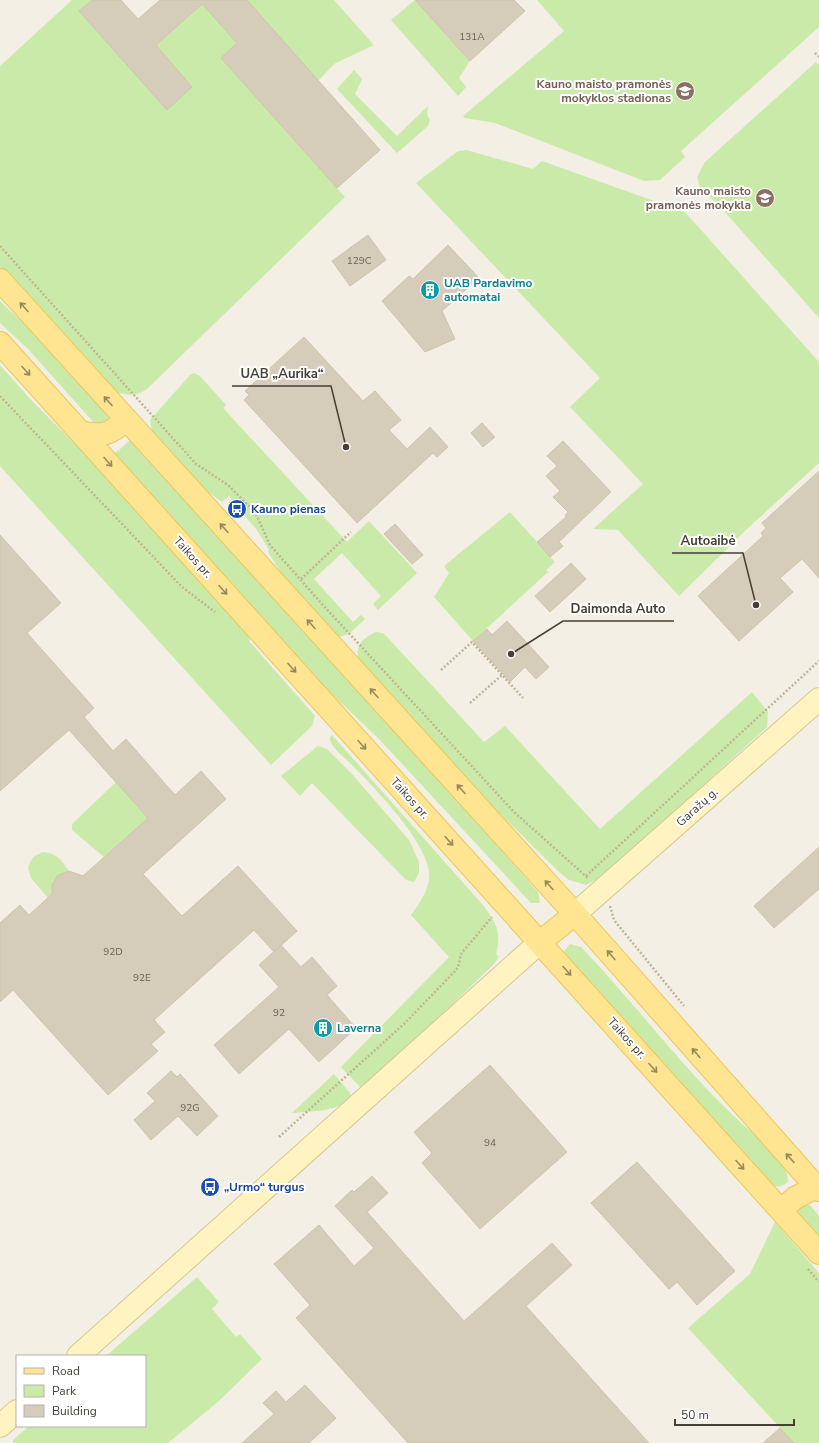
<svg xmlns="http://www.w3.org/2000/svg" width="819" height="1443" font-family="'Nunito Sans',sans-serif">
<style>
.green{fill:#caeaaa}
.building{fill:#d5ccb9;stroke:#d0c4ac}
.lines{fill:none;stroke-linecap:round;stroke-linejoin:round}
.secondary-casing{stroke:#d5c791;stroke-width:24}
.primary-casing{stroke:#eac75b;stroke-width:24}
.path{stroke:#c2b596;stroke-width:2.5;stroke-dasharray:2 2;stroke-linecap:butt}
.secondary{stroke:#fff3c2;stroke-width:22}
.primary{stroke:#ffe591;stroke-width:22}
.oneway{stroke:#998a5e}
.labels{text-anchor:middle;stroke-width:4;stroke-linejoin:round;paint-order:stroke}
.number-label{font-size:10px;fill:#696255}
.education-label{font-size:12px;font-weight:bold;fill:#785e54;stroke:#fff;text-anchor:end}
.culture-label{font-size:12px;font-weight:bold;fill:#0d838f;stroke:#fff;text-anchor:start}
.transit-label{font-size:12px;font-weight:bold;fill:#164399;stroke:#fff;text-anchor:start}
.street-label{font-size:12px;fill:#453f34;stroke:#fff}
.leader{fill:none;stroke:#453f34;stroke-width:1.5}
.callout-dot{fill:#453f34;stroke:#fff;stroke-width:1.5}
.callout-label{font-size:13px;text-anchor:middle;font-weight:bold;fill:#453f34;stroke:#fff;stroke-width:4;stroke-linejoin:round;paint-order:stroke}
</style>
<rect width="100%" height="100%" fill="#f3efe4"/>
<g class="green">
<path d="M 72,0 L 92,0 L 80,11 L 167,109 L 192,87 L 156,45 L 202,4 L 237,43 L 221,58 L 345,197 L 147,389 C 136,397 127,395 114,392 L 0,267 L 0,66 Z"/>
<polygon points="238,0 334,0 374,45 334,64 318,81"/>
<polygon points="415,0 470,61 459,78 466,87 458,96 391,20"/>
<polygon points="537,0 819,0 819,27 681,151 685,157 660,180 644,181 495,123 465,118 463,116 564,31"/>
<polygon points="816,62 819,65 819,318 723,210 700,187 697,177 705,162"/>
<polygon points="354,70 362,79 355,94 397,136 428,106 427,115 430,120 428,126 397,153 337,89"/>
<polygon points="467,150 533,169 542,161 685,212 819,362 819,463 747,529 679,596 618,530 593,529 643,484 570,407 600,378 416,183 458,151"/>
<polygon points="0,301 39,338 108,413 109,420 106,425 95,424 28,349 0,323"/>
<polygon points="0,365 32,401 101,470 251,635 249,641 315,716 312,726 271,765 0,466"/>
<path d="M 194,373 L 200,376 L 226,405 L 223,408 L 347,542 L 369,521 L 417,573 L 378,610 L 373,604 L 381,596 L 342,553 L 314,579 L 353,622 L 361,615 L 365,619 C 355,628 347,640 333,636 L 293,591 L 268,552 L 269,550 L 257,530 L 242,513 L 245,510 L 237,501 L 235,503 L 229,496 L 222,502 L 195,482 L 153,436 L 150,420 L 190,375 Z"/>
<polygon points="131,439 345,675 538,892 540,903 531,903 379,739 320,683 113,454 119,450"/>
<polygon points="510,512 555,562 546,570 548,572 473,641 434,597 449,573 444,566"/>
<path d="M 376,632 L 383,633 L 389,639 L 484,742 L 505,726 L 600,829 L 752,692 L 768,712 L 767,727 L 603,876 L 586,885 L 569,880 L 559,872 L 456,770 L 358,663 C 356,646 360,639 376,632 Z"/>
<path d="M 332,735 L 483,905 C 496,923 502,932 496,954 L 499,957 L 493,965 L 368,1085 L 361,1088 L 341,1067 L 449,957 L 411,915 C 418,905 427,893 429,880 C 435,848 370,783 348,761 C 342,755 329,746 330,737 Z"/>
<polygon points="318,746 327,749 352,774 409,840 419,862 419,873 414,882 406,880 312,783 300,796 281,776"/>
<polygon points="116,782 148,818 104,857 72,830 72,824"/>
<path d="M 43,852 C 57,853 61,860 69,871 C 57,876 52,880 52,894 L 48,898 L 31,878 L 28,867 L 33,857 Z"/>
<path d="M 570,944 L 581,947 C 638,1006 686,1074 748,1129 C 763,1143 788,1159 788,1182 C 782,1187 778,1187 771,1185 L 565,956 L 564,951 Z"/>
<path d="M 334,1074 L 350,1093 L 351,1096 C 341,1113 309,1111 292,1113 Z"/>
<polygon points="804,1204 810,1205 819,1216 819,1236 799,1217 798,1211"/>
<polygon points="775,1222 819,1273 819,1443 794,1443 688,1328 750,1274"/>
<polygon points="197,1277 219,1302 212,1309 236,1337 240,1334 262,1359 219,1401 168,1443 13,1443 13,1440 29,1426 145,1426 145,1356 106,1356"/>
</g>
<g class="building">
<polygon points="92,0 121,0 138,19 160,0 247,0 380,150 337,188 221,58 237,43 202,4 156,45 192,87 167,110 79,11"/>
<polygon points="415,0 514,0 525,11 470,61"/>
<polygon points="368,235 386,260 350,286 332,261"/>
<polygon points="448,245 479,278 442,311 455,339 425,352 382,301 409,276 413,279"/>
<polygon points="304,337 363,401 375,391 401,420 389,430 407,449 430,427 448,447 437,457 433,453 357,523 244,400 249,395 245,391"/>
<polygon points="482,423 495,437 483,447 471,433"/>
<polygon points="563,441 611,492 559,542 563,546 550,557 537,542 566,517 565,516 568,512 553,497 560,491 546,476 557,466 547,456"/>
<polygon points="819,471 819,578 802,559 780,578 793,592 739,641 698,596 763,536 761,533 766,528 762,523"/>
<polygon points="395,524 423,555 412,564 384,534"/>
<polygon points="0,535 61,603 27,633 94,708 84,717 113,751 126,739 175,795 201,771 226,799 143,874 182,916 238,866 297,931 274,952 254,930 154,1020 165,1032 151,1044 158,1051 108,1095 13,990 0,1002 0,923 20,905 29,915 52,894 52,885 58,875 69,871 83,876 148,818 69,730 0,791"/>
<polygon points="571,563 586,579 550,612 535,596"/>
<polygon points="507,621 549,667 536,679 525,667 510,682 473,641 487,629 492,635"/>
<polygon points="819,847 819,889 774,928 754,906"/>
<polygon points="281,945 301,967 312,957 337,986 327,995 356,1028 319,1062 289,1029 239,1074 214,1045 279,987 259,965"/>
<polygon points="490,1065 567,1152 480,1229 422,1163 432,1153 414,1132"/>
<polygon points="171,1071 177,1077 180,1074 218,1116 197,1136 178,1116 151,1140 134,1120 155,1101 147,1093"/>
<polygon points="637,1162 735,1271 697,1305 677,1282 669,1289 591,1203"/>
<polygon points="372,1176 388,1193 367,1212 464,1321 552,1243 572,1265 526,1306 649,1443 408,1443 296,1318 310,1305 274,1264 319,1225 354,1266 374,1248 335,1206 352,1190 354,1192"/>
<polygon points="305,1385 336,1418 309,1443 242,1443 274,1414 263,1403 276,1391 286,1402"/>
<polygon points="780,1428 794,1443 763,1443"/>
</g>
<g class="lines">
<defs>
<g id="secondary">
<polyline points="575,914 819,699"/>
<polyline points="78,1356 540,942"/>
<polyline points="0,1426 17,1411"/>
</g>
<g id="primary">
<polyline points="0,280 575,914 819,1190"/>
<polyline points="0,343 819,1253"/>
<path d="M 82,433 C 104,436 109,435 126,420"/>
<polyline points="540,942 575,914"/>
<polyline points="781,1210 795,1198 816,1187"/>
</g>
</defs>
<use href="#secondary" class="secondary-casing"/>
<use href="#primary" class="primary-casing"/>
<g class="path">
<polyline points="815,53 819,57"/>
<polyline points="0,246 196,464 228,485 255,512 270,545 321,603 514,812 589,879"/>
<polyline points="0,396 182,587 215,612"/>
<polyline points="301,579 351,532"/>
<polyline points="441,670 472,642 523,698"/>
<polyline points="470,703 502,675"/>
<polyline points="586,876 819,661"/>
<polyline points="610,906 614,920 684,1006"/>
<polyline points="279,1137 405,1023 458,968 461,954 492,917"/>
<polyline points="808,1269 819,1282"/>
</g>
<use href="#secondary" class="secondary"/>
<use href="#primary" class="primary"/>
</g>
<defs><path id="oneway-shaft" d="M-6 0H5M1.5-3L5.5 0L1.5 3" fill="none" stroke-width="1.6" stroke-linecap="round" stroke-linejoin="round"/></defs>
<g class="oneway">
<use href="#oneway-shaft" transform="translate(24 307) rotate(-132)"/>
<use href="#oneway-shaft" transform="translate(26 371) rotate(48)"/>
<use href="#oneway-shaft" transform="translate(108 401) rotate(-132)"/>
<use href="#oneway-shaft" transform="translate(108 462) rotate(48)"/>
<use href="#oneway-shaft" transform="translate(224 528) rotate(-132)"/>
<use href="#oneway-shaft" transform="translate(223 590) rotate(48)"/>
<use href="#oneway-shaft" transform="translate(311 624) rotate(-132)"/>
<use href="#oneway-shaft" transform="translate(292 668) rotate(48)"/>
<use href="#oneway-shaft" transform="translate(374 693) rotate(-132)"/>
<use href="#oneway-shaft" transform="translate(362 745) rotate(48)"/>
<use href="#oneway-shaft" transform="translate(461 789) rotate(-132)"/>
<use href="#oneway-shaft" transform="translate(449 841) rotate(48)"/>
<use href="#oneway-shaft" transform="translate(549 885) rotate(-132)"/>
<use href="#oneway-shaft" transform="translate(611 955) rotate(-131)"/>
<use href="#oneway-shaft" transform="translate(567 971) rotate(48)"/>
<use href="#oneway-shaft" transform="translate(696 1053) rotate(-131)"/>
<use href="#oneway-shaft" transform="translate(653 1068) rotate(48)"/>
<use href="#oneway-shaft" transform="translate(790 1158) rotate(-132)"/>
<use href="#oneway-shaft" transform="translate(740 1165) rotate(48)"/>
</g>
<defs>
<symbol id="school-disc" viewBox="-11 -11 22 22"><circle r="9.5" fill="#8d6e63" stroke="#fff"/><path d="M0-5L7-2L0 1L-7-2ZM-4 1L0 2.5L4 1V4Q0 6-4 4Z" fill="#fff"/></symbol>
<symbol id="university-disc" viewBox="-11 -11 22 22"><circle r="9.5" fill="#8d6e63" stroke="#fff"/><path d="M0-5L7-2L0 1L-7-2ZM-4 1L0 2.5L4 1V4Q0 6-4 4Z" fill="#fff"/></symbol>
<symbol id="building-disc" viewBox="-11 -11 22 22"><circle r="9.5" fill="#0f9aa8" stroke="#fff"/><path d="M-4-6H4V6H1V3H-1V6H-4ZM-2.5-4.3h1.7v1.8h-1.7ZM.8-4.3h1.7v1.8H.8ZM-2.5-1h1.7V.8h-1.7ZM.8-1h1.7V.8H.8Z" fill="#fff"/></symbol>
<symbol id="bus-disc" viewBox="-11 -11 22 22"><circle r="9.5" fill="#1a4fb4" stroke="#fff"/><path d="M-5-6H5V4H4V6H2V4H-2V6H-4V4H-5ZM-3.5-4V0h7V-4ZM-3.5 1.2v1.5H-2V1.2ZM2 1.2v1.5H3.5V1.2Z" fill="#fff"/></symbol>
</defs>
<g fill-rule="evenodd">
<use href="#school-disc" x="674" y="80" width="22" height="22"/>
<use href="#university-disc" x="754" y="187" width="22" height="22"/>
<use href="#building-disc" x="419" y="279" width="22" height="22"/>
<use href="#bus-disc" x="226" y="498" width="22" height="22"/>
<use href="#building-disc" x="312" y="1017" width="22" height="22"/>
<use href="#bus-disc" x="199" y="1176" width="22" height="22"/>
</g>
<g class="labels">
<g class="number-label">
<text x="472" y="40">131A</text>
<text x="359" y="264">129C</text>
<text x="113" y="955">92D</text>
<text x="142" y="981">92E</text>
<text x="279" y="1016">92</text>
<text x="190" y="1111">92G</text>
<text x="490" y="1146">94</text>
</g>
<g class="education-label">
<text x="671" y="88">Kauno maisto pramonės<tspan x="671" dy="14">mokyklos stadionas</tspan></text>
<text x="751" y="195">Kauno maisto<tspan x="751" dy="14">pramonės mokykla</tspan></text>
</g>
<g class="culture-label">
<text x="444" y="287">UAB Pardavimo<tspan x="444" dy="14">automatai</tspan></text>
<text x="337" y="1032">Laverna</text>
</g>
<g class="transit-label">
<text x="251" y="513">Kauno pienas</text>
<text x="224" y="1191">„Urmo“ turgus</text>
</g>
<g class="street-label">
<text transform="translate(193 557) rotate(48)" y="4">Taikos pr.</text>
<text transform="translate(410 798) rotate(48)" y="4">Taikos pr.</text>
<text transform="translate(697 807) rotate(-42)" y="4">Garažų g.</text>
<text transform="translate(627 1038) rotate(48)" y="4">Taikos pr.</text>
</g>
</g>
<path class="leader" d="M346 447L331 386H232M756 605L743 553H672M511 654L563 621H674"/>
<g class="callout-dot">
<circle cx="346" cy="447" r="4"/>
<circle cx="756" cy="605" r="4"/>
<circle cx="511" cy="654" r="4"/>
</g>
<g class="callout-label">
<text x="282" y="378">UAB „Aurika“</text>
<text x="708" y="545">Autoaibė</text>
<text x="618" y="613">Daimonda Auto</text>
</g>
<rect x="16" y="1355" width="130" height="72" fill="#ffffff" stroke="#b5b2ae"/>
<rect x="24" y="1368" width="20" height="6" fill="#ffe591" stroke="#b5b2ae"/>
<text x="52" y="1375" font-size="12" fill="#453f34">Road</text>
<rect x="24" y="1385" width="20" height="12" fill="#caeaaa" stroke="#b5b2ae"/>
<text x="52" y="1395" font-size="12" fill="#453f34">Park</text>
<rect x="24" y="1405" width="20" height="12" fill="#d5ccb9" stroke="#b5b2ae"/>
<text x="52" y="1415" font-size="12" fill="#453f34">Building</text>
<path d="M675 1419v6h119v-6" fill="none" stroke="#453f34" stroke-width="2"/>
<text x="681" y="1419" font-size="12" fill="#453f34" stroke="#ffffff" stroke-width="3" paint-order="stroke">50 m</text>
</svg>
